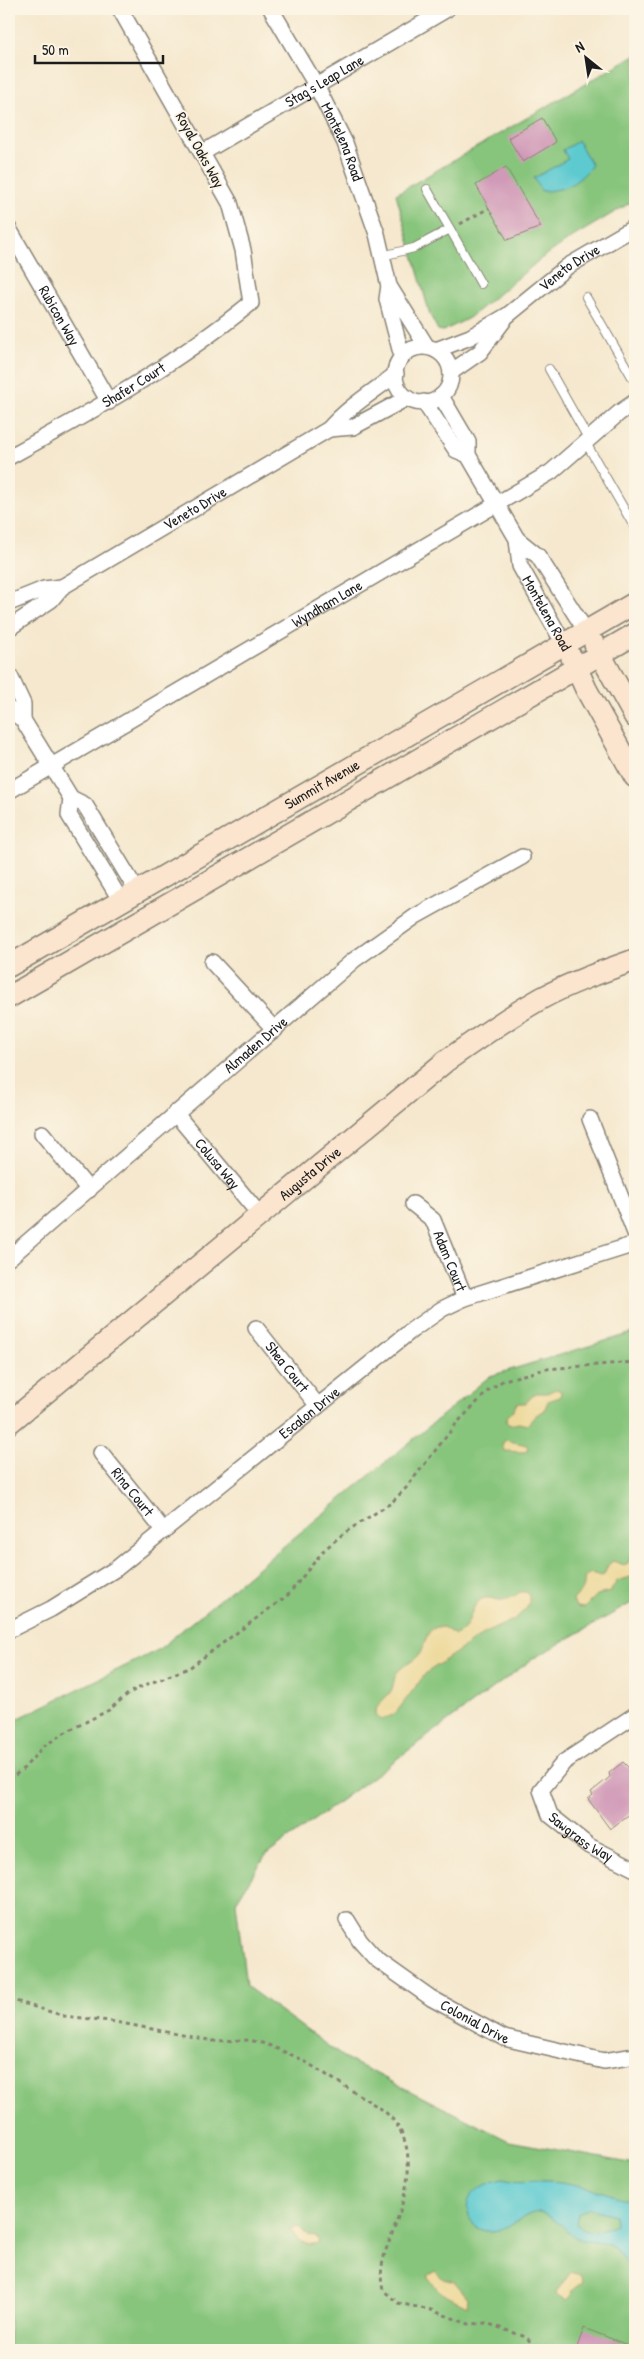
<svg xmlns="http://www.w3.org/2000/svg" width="644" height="2359" font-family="'Patrick Hand',sans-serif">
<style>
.green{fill:#87c57c;stroke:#52704c}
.sand{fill:#eeda9e;stroke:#857b5d}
.water{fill:#5dcad0;stroke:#3c7376;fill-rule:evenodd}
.building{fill:#d099b7}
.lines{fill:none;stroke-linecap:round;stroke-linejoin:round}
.lane-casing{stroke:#888275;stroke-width:10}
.street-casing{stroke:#888275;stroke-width:18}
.secondary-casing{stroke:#888275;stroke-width:24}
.path{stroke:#888275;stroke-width:3;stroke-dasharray:4 4;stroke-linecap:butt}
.lane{stroke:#fff;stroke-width:8}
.street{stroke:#fff;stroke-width:15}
.secondary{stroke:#fbe5cf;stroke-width:21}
.labels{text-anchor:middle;stroke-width:4;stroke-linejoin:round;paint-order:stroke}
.street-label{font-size:15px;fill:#1c1c1c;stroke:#fcf5e5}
</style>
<rect width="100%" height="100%" fill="#fcf5e5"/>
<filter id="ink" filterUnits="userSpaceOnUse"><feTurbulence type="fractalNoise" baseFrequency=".02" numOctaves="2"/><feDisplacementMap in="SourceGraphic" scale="10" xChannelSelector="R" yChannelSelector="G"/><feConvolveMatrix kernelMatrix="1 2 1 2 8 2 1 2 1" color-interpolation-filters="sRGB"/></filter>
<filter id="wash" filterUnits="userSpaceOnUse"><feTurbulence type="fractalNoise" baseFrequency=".0096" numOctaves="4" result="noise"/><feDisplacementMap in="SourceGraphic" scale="20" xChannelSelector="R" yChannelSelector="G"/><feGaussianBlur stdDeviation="1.12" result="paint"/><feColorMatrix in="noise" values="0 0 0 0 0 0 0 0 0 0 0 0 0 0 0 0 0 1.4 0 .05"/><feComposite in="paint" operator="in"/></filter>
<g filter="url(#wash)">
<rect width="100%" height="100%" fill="#f5e8ce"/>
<g class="green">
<polygon points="635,55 635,200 571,238 542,258 469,318 443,331 438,330 430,315 396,194"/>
<polygon points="635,1332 635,1601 534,1658 265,1856 236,1902 246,1986 343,2057 509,2141 635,2164 635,2350 9,2350 9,1723 158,1650 490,1376"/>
</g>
<g class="sand">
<polygon points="556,1389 561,1391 560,1397 548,1401 544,1411 536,1415 527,1425 519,1423 510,1425 506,1422 507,1417 513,1411 517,1403 525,1403 536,1393 547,1393"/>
<polygon points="505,1440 527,1445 528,1450 524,1452 504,1451 502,1445"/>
<path d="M 635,1550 L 634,1576 L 617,1581 L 610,1592 L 597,1595 L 584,1608 L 576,1607 L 573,1600 L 583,1589 C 586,1582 581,1577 591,1573 L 601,1576 L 604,1575 L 608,1565 L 613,1561 L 624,1565 L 628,1563 Z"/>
<path d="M 520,1592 L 526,1592 L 529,1595 L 529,1603 L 526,1609 L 515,1619 L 485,1633 L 426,1673 L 395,1714 L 381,1720 C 367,1708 387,1700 392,1689 C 394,1684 394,1678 396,1674 C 402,1664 417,1662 422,1650 C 426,1642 425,1636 432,1629 L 443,1627 L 455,1635 C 471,1630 468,1611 479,1601 C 486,1594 495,1601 502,1600 C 509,1599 515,1596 520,1592 Z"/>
<path d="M 298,2226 L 307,2235 L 316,2236 L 319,2242 C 306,2249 297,2239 290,2229 Z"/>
<polygon points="435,2271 443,2279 455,2282 468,2298 467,2306 441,2293 427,2276"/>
<polygon points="571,2272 580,2275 583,2282 573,2289 572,2296 567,2300 557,2295 556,2292"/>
</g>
<g class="water">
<path d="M 578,141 L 592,165 C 578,183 565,191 541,191 L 534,178 L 568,159 L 563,150 Z"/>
<path d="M 503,2179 C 519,2184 532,2180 549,2181 C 576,2182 609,2194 635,2202 L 635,2277 C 628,2268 624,2257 615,2249 C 603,2240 587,2244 575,2237 C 565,2231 551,2211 538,2212 C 518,2215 499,2240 477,2228 C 473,2225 471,2220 469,2215 C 460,2195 487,2182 503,2179 ZM 587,2208 L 614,2215 L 615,2224 C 605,2233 586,2233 576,2224 L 578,2213 Z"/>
</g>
<g id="blocks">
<g class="building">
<polygon points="542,118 556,142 523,162 508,138"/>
<polygon points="506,167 541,227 507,240 476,185"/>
<polygon points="623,1762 629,1768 635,1764 635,1810 610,1829 588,1799 593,1795 591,1792 610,1777 609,1773"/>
<polygon points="584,2328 635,2348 635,2350 576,2350"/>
</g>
</g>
</g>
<g filter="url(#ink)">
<use href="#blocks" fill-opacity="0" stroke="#888275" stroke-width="1"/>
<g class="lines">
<defs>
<g id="lane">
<polyline points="427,189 450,229"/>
<polyline points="382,256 414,248 450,229 481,284"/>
<polyline points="586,297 635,382"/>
<polyline points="549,369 589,440"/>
<polyline points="586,443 635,528"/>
</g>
<g id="street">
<path id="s1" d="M 271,9 L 316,85 L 345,143 L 377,234 L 389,286 L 427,347"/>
<path id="s2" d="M 202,153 L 447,9"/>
<path id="s3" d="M 9,229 L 109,402"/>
<polyline points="389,286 387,299 402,357"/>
<circle cx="423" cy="375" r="28"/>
<path id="s4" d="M 436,350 L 470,337 L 508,315 L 568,266 L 635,227"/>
<polyline points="451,372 480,352 504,320"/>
<path id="s5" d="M 441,396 L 468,442 L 468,455 L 517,539 L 520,566 L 568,651"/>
<polyline points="424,402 456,450 468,455"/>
<polyline points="329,429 353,427 407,398"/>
<path id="s6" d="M 9,457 C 93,411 176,364 251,303 L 243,250 L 230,203 L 120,9"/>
<polyline points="517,539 538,556 591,639"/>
<polyline points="9,603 44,589 62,587"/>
<path id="s7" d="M 9,628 L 51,600 L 62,587 L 329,429 C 348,407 373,392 396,374"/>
<polyline points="9,674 23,704 23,720"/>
<polyline points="9,709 23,720 71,798 85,805 137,891"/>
<path id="s8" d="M 9,791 L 551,472 L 619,413 L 635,402"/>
<polyline points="71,798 69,815 121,901"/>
<polyline points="212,962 275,1030"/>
<path id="s9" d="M 175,1113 L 260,1215"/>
<polyline points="590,1119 635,1233"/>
<polyline points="42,1133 89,1190"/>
<path id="s10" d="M 413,1204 L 433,1220 L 465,1298"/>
<path id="s11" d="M 9,1258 L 354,960 L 416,916 L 522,857"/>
<path id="s12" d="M 256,1328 L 318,1406"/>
<path id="s13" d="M 101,1453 L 164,1531"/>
<path id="s14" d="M 9,1630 L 51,1609 L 117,1568 L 412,1330 L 442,1309 L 465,1298 L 635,1244"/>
<path id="s15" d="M 635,1715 L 564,1762 L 541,1790 L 550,1815 L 589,1846 L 635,1869"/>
<path id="s16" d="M 347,1920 L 360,1941 L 376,1959 L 431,1998 L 504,2038 L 604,2061 L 635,2056"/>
</g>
<g id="secondary">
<polyline points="595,645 635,717"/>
<polyline points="572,658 586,689 635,777"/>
<path id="s17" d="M 9,966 L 635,603"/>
<polyline points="9,997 635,634"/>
<path id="s18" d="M 9,1423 L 446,1061 C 477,1039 508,1017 542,998 C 572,982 604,971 635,960"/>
</g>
</defs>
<use href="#lane" class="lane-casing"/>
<use href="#street" class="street-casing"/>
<use href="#secondary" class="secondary-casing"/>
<g class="path">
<polyline points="460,224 489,208"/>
<polyline points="9,1780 24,1768 43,1747 62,1734 109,1710 129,1693 145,1685 189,1668 288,1595 324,1550 344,1533 391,1503 406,1488 456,1424 489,1390 504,1380 546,1369 635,1362"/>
<path d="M 9,1999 L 64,2016 L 110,2021 L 214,2041 L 249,2040 L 266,2044 L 301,2059 L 383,2110 C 419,2140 410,2183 396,2223 C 388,2245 377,2266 383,2290 L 398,2303 L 431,2310 L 469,2324 L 486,2323 L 523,2336 L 529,2340 L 533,2350"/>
</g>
<use href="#lane" class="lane"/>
<use href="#street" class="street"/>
<use href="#secondary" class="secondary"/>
</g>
</g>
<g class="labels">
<g class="street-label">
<text dy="5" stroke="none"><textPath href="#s2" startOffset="142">Stag's Leap Lane</textPath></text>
<text dy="5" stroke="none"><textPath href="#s1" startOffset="151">Montelena Road</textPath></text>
<text transform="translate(200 150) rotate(61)" y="5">Royal Oaks Way</text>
<text dy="5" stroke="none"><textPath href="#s4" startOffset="158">Veneto Drive</textPath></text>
<text dy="5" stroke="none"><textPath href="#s3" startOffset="100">Rubicon Way</textPath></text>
<text dy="5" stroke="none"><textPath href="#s6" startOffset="144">Shafer Court</textPath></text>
<text dy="5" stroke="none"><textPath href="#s7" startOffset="222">Veneto Drive</textPath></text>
<text dy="5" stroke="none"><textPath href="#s8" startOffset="369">Wyndham Lane</textPath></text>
<text dy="5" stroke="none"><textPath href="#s5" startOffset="245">Montelena Road</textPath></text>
<text dy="5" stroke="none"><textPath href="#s17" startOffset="362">Summit Avenue</textPath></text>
<text dy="5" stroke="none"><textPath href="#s11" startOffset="326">Almaden Drive</textPath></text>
<text dy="5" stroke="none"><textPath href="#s9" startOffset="66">Colusa Way</textPath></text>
<text dy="5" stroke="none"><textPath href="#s18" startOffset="391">Augusta Drive</textPath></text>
<text dy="5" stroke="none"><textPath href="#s10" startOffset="70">Adam Court</textPath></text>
<text dy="5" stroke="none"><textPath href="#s12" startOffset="50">Shea Court</textPath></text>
<text dy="5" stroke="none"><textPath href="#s14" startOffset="372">Escalon Drive</textPath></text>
<text dy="5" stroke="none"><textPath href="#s13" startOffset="50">Rina Court</textPath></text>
<text dy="5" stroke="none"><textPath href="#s15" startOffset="186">Sawgrass Way</textPath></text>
<text dy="5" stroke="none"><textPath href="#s16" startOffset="166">Colonial Drive</textPath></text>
</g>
</g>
<rect width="644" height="2359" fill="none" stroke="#fcf5e5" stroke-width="30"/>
<g transform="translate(586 58) rotate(330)" stroke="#fcf5e5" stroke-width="4" paint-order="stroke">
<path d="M0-4L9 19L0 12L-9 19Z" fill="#1c1c1c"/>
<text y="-8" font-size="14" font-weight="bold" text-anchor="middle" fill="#1c1c1c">N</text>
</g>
<path d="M35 55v8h128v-8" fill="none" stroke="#1c1c1c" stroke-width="2.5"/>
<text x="42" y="55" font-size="15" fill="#1c1c1c" stroke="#fcf5e5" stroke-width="4" paint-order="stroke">50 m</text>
</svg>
